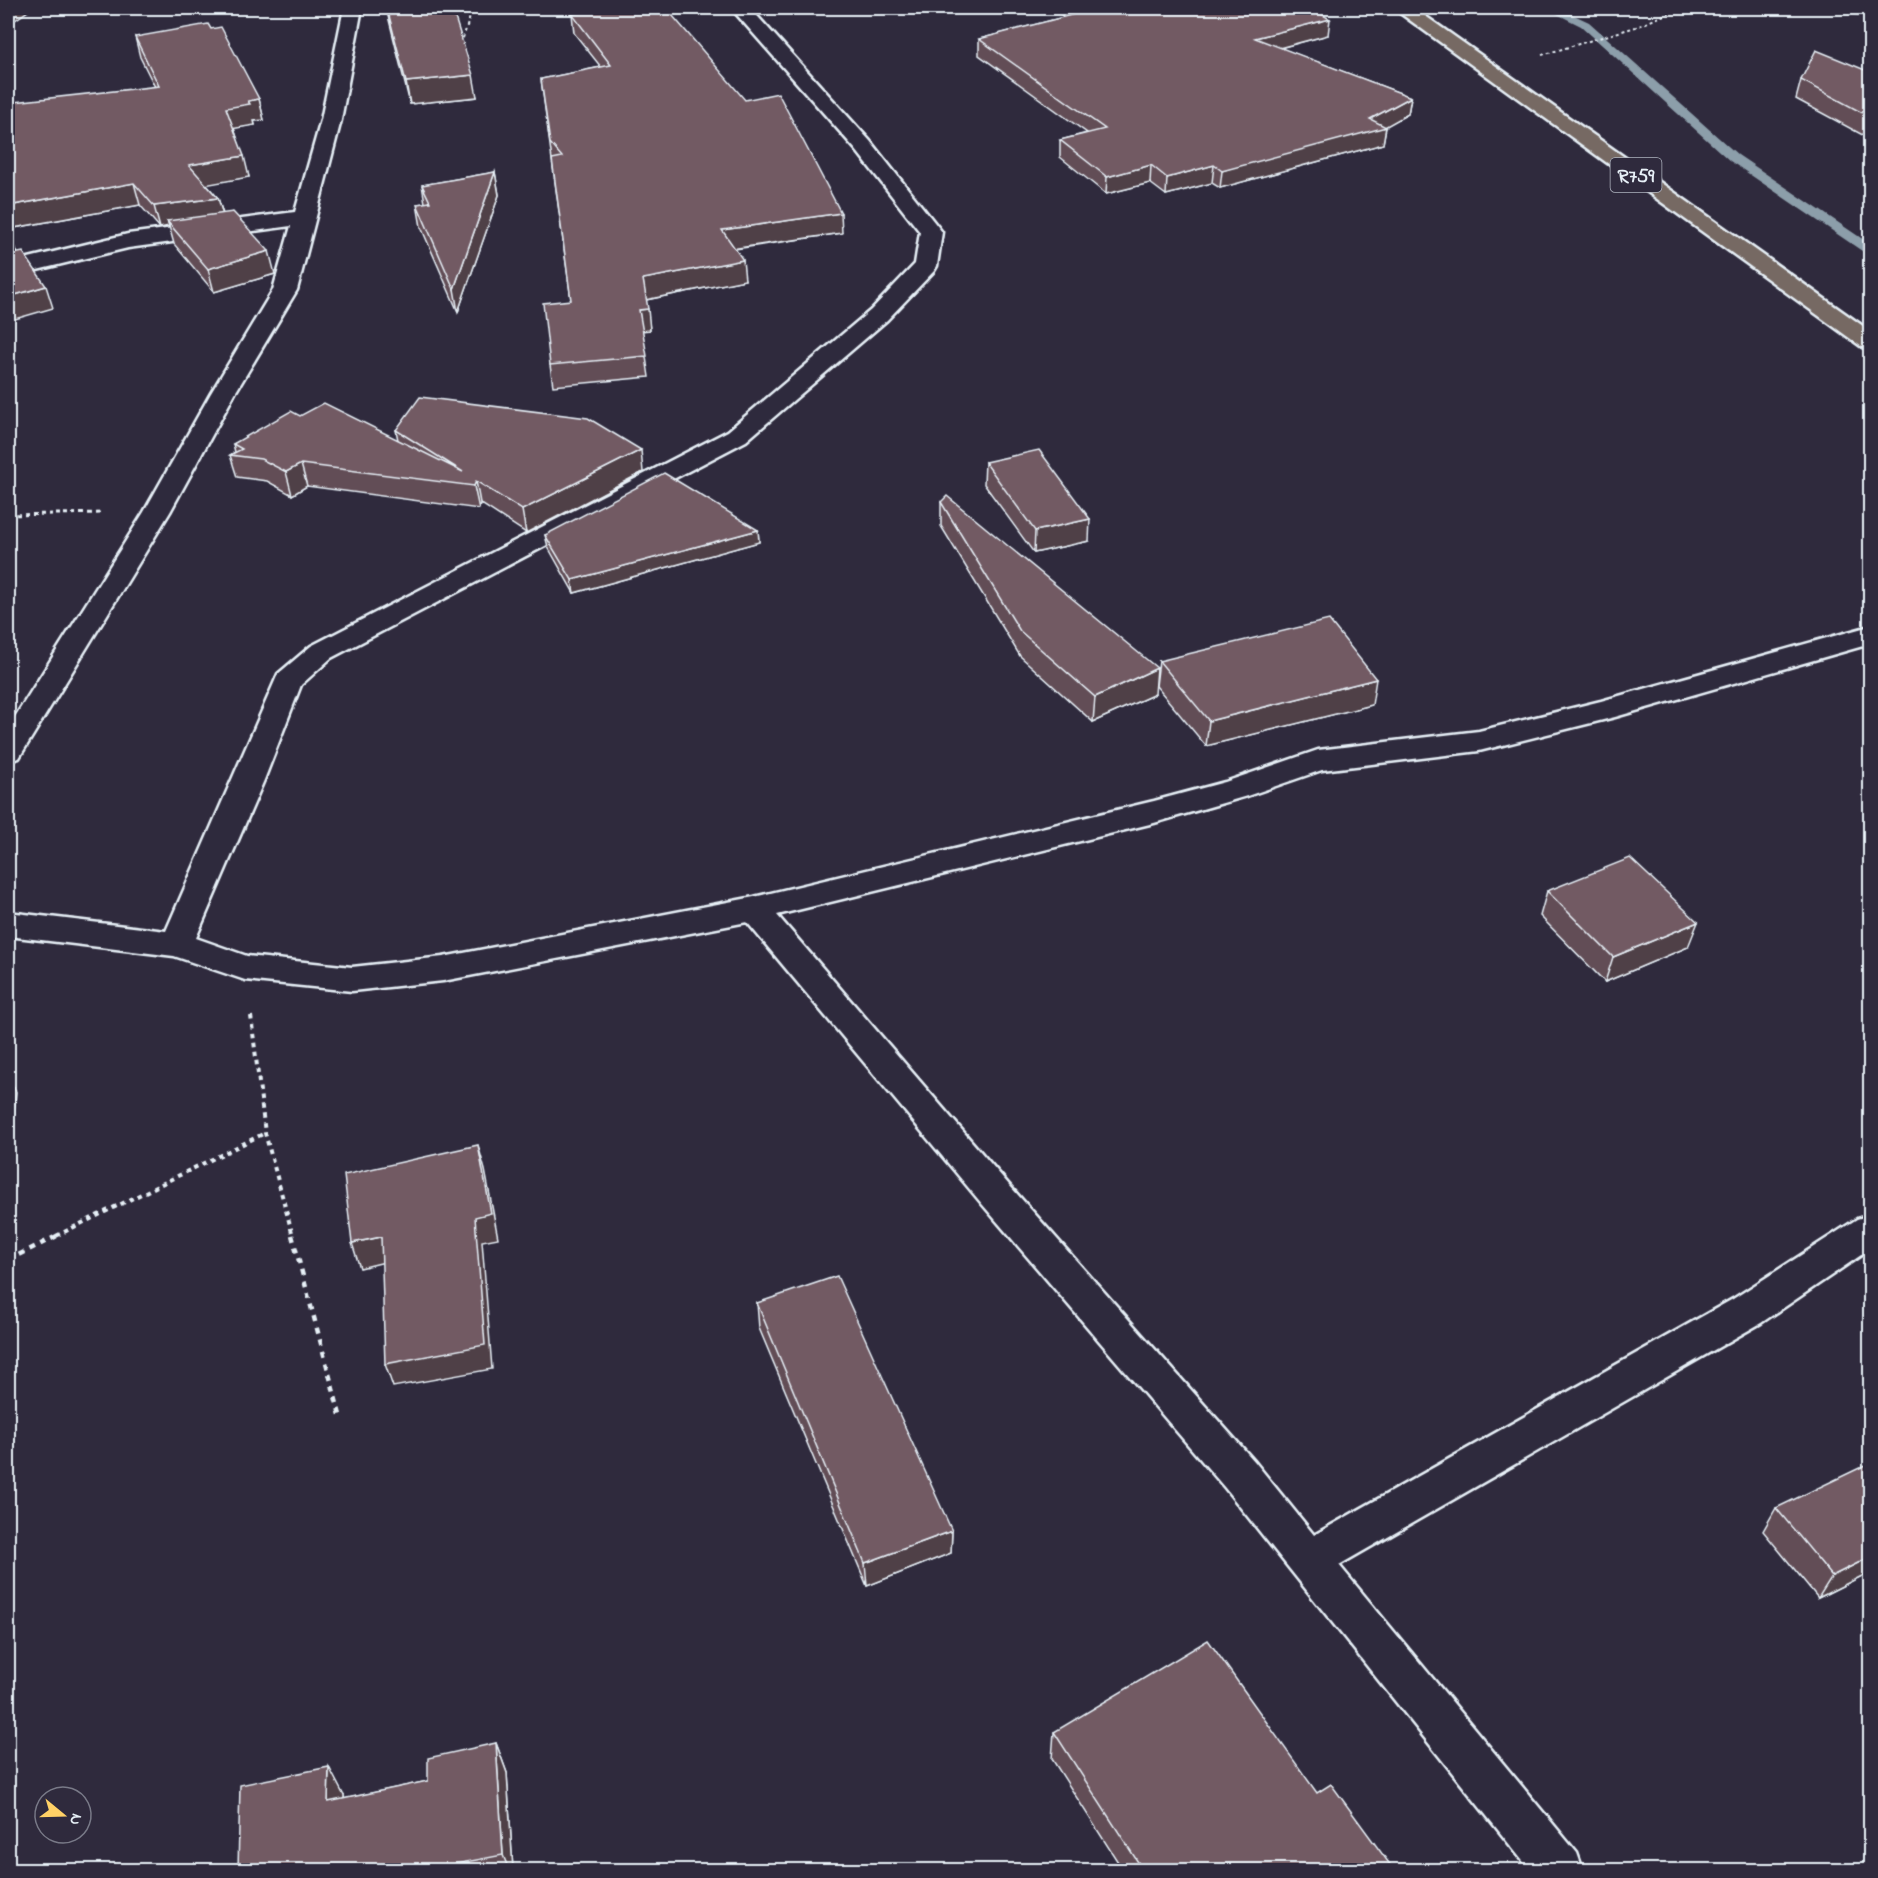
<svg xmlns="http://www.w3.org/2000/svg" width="1878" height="1878" font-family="'Indie Flower',sans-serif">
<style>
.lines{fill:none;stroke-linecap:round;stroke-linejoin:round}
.stream{fill:#8c9eaa;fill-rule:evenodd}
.minor-casing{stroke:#e8f1f8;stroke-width:5}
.major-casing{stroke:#e8f1f8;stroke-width:5}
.path-far3{stroke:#e8f1f8;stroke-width:2;stroke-dasharray:3 3;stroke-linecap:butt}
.path-far2{stroke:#e8f1f8;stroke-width:3;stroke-dasharray:4 4;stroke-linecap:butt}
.path-far1{stroke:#e8f1f8;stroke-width:4;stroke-dasharray:4.5 4.5;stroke-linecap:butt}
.path{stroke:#e8f1f8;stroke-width:4.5;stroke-dasharray:6 6;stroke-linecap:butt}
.minor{fill:#2f2a3d;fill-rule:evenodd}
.major{fill:#766964;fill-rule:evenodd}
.wall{fill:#624d56;stroke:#e8f1f8;stroke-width:1.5}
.shaded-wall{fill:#503f46;stroke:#e8f1f8;stroke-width:1.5}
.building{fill:#725a64;stroke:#e8f1f8;stroke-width:1.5}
.labels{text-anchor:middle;stroke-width:6;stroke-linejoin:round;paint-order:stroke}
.shield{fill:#2f2a3d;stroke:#b0b5c0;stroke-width:1.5}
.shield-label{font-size:20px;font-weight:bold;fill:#e8f1f8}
</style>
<rect width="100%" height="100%" fill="#2f2a3d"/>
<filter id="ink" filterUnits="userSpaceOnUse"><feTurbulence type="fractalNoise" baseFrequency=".0167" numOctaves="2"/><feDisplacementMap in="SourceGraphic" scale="12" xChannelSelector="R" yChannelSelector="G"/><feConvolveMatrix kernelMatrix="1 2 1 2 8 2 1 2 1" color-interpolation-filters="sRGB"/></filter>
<g filter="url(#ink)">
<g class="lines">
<polygon class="stream" points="1545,8 1559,8 1589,22 1738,155 1870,244 1870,254 1865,253 1730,161 1581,26"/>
<defs>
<g id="minor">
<polygon points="344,8 362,8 341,120 297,290 235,393 170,512 19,758 8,761 8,728 144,512 211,393 273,290 291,226 128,248 8,277 8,263 128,234 295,212 321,120"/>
<polygon points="731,8 750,8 870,141 942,232 937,266 934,271 887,320 746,441 331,658 301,685 264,780 196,938 247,956 352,967 443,957 754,897 1154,801 1225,782 1318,750 1479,731 1601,701 1870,626 1870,644 1615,717 1479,751 1322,770 1247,796 1154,823 777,915 1009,1185 1255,1462 1314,1535 1733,1299 1857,1219 1870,1215 1870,1249 1761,1323 1339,1565 1577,1853 1583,1870 1530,1870 1225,1488 983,1205 747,922 443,981 352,991 245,980 174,956 8,936 8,912 166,931 278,674 311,646 728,431 871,310 915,264 920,232 856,150"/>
<polygon points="1843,8 1870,8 1870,14 1845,12"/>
</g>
<polygon id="major" points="1393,8 1414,8 1870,331 1870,349 1862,347"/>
</defs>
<use href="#minor" class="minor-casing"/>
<use href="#major" class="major-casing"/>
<g class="path-far3">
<polyline points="461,44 473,8"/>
<polyline points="1542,55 1639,26 1680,8"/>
</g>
<polyline class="path-far2" points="8,515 102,513"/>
<g class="path-far1">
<polyline points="251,1016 265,1133 293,1236"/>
<polyline points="56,1236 265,1133"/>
</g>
<g class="path">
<polyline points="292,1235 340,1415"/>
<polyline points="8,1260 59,1235"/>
</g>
<use href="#minor" class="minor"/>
<use href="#major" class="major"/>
</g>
<g class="wall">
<polygon points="386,8 452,8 477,97 410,104"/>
<polygon points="1052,8 1311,8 1328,35 1280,48 1411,97 1408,114 1385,126 1386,127 1383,144 1220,188 1212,183 1166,195 1150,183 1106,194 1060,157 1060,140 1087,133 979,55 979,39 1064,17"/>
<polygon points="572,14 842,233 735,249 745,280 646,300 650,330 642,330 649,377 553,386 550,365 571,300 541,79 601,67 574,33"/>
<polygon points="135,37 259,99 264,120 254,121 255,125 234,128 249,177 206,184 218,198 223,214 275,274 214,292 174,244 169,226 160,228 140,205 8,229 155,87 140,57"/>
<polygon points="1870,72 1870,139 1796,99 1801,80"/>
<polygon points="495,172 499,195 458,312 421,227 417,204 425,203 422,185"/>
<polygon points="300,416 398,440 396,430 643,472 526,533 480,503 479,509 307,486 292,495 267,481 237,477 230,455 235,452 233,444"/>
<polygon points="985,462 1089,541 1034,553 984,484"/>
<polygon points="941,502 1155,694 1093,722 1020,656 941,526"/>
<polygon points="758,530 759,542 574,593 548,547 545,535"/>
<polygon points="1159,661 1372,705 1206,746 1156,686"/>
<polygon points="1547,891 1688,947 1605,982 1540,916"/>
<polygon points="757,1303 952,1531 951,1553 867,1586 759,1328"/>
<polygon points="1776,1508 1870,1572 1818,1598 1763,1531"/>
<polygon points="1054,1732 1317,1793 1394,1870 1123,1870 1052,1759"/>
<polygon points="496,1743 507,1773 513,1870 238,1870 344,1796 344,1799 428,1781"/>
</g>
<g class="shaded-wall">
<polygon points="8,8 32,8 8,25"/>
<polygon points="1330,19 1328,35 1253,55 1255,38"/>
<polygon points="473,75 477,97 410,104 406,82"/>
<polygon points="1411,97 1408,114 1383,128 1386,127 1383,144 1220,188 1222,171 1370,119"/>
<polygon points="259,99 264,120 254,121 255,125 231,129 226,108 248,101"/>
<polygon points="244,156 249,177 194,187 189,165"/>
<polygon points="1151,165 1150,183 1106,194 1107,177"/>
<polygon points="1214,165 1212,183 1166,195 1167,178"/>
<polygon points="495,172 499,195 458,312 454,289"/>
<polygon points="134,183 140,205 8,229 8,206"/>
<polygon points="218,198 224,219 167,221 169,226 160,228 154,206"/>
<polygon points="841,213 842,233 724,250 722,230"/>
<polygon points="12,236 19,258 8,261 8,237"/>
<polygon points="269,251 275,274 214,292 208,269"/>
<polygon points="743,260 745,280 645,300 643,279"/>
<polygon points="46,286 53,308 8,321 8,297"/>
<polygon points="648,309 650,330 641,331 639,310"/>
<polygon points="641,450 643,472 526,533 522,510"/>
<polygon points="301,464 307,486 292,495 286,472"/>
<polygon points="476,481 480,503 479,509 474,486"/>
<polygon points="1090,519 1089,541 1034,553 1035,531"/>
<polygon points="758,530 759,542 574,593 572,580"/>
<polygon points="1157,668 1155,694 1093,722 1095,697"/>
<polygon points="1376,679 1372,705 1206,746 1209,721"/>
<polygon points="1698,922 1688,947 1605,982 1613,957"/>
<polygon points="8,1075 16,1092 8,1173"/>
<polygon points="478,1145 485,1170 498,1238 482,1241 492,1369 393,1387 385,1364 475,1217"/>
<polygon points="381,1237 389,1261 360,1268 352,1243"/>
<polygon points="952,1531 951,1553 867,1586 865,1563"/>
<polygon points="1870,1557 1870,1572 1818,1598 1832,1576"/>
<polygon points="496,1743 507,1773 513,1870 509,1870 503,1855"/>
<polygon points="329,1767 344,1796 344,1831 328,1802"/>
</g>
<g class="building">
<polygon points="387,8 452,8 473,75 406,82"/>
<polygon points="608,8 666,8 745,100 778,93 841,213 722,230 743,260 643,279 648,309 639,310 647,356 550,365 543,303 571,300 552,159 562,157 550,143 541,79 611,65 572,14"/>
<polygon points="1072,8 1311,8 1330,19 1255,38 1411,97 1370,119 1386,127 1222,171 1214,165 1167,178 1151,165 1107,177 1060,140 1105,129 979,39 1079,13"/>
<polygon points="208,24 211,29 221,27 259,99 248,101 250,104 226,108 244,156 189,165 218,198 154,206 134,183 8,206 8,110 13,109 14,102 159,86 135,37"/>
<polygon points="1816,50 1870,72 1870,117 1801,80"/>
<polygon points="495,172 454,289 417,204 430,202 422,185"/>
<polygon points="233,212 269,251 208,269 167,221"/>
<polygon points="8,230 12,236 8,237"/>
<polygon points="23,252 46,286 8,297 8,255"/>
<polygon points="420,397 588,418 641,450 522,510 476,481 474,486 301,464 286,472 261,459 230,455 242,449 233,444 291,411 300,416 324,403 463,472 396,430"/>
<polygon points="1039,450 1090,519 1035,531 985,462"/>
<polygon points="664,473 758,530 572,580 545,535"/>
<polygon points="947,496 1157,668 1095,697 1020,631 941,502"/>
<polygon points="1329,620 1376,679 1209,721 1159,661"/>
<polygon points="1630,858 1698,922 1613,957 1547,891"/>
<polygon points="478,1145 491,1213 475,1217 485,1345 385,1364 381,1237 352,1243 344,1175"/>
<polygon points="837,1276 952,1531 865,1563 757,1303"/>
<polygon points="1870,1463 1870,1557 1832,1576 1776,1508"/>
<polygon points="1208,1640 1317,1793 1331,1784 1394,1870 1143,1870 1054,1732"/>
<polygon points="496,1743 503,1855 450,1865 451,1870 238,1870 240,1785 329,1767 328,1802 428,1781 428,1758"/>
</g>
</g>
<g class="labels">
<rect class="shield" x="1610.5" y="158" width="51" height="34" rx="4.5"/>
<g class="shield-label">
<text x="1636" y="182">R759</text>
</g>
</g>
<rect width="1878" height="1878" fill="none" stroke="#2f2a3d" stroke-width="30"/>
<rect x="15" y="15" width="1848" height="1848" fill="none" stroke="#e8f1f8" stroke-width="2" filter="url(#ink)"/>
<g transform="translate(63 1815) rotate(109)"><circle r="28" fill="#2f2a3d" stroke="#797a88" stroke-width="1.5"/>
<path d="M0-4.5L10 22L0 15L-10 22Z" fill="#ffd166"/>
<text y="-9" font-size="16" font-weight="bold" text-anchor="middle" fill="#e8f1f8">N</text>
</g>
</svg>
